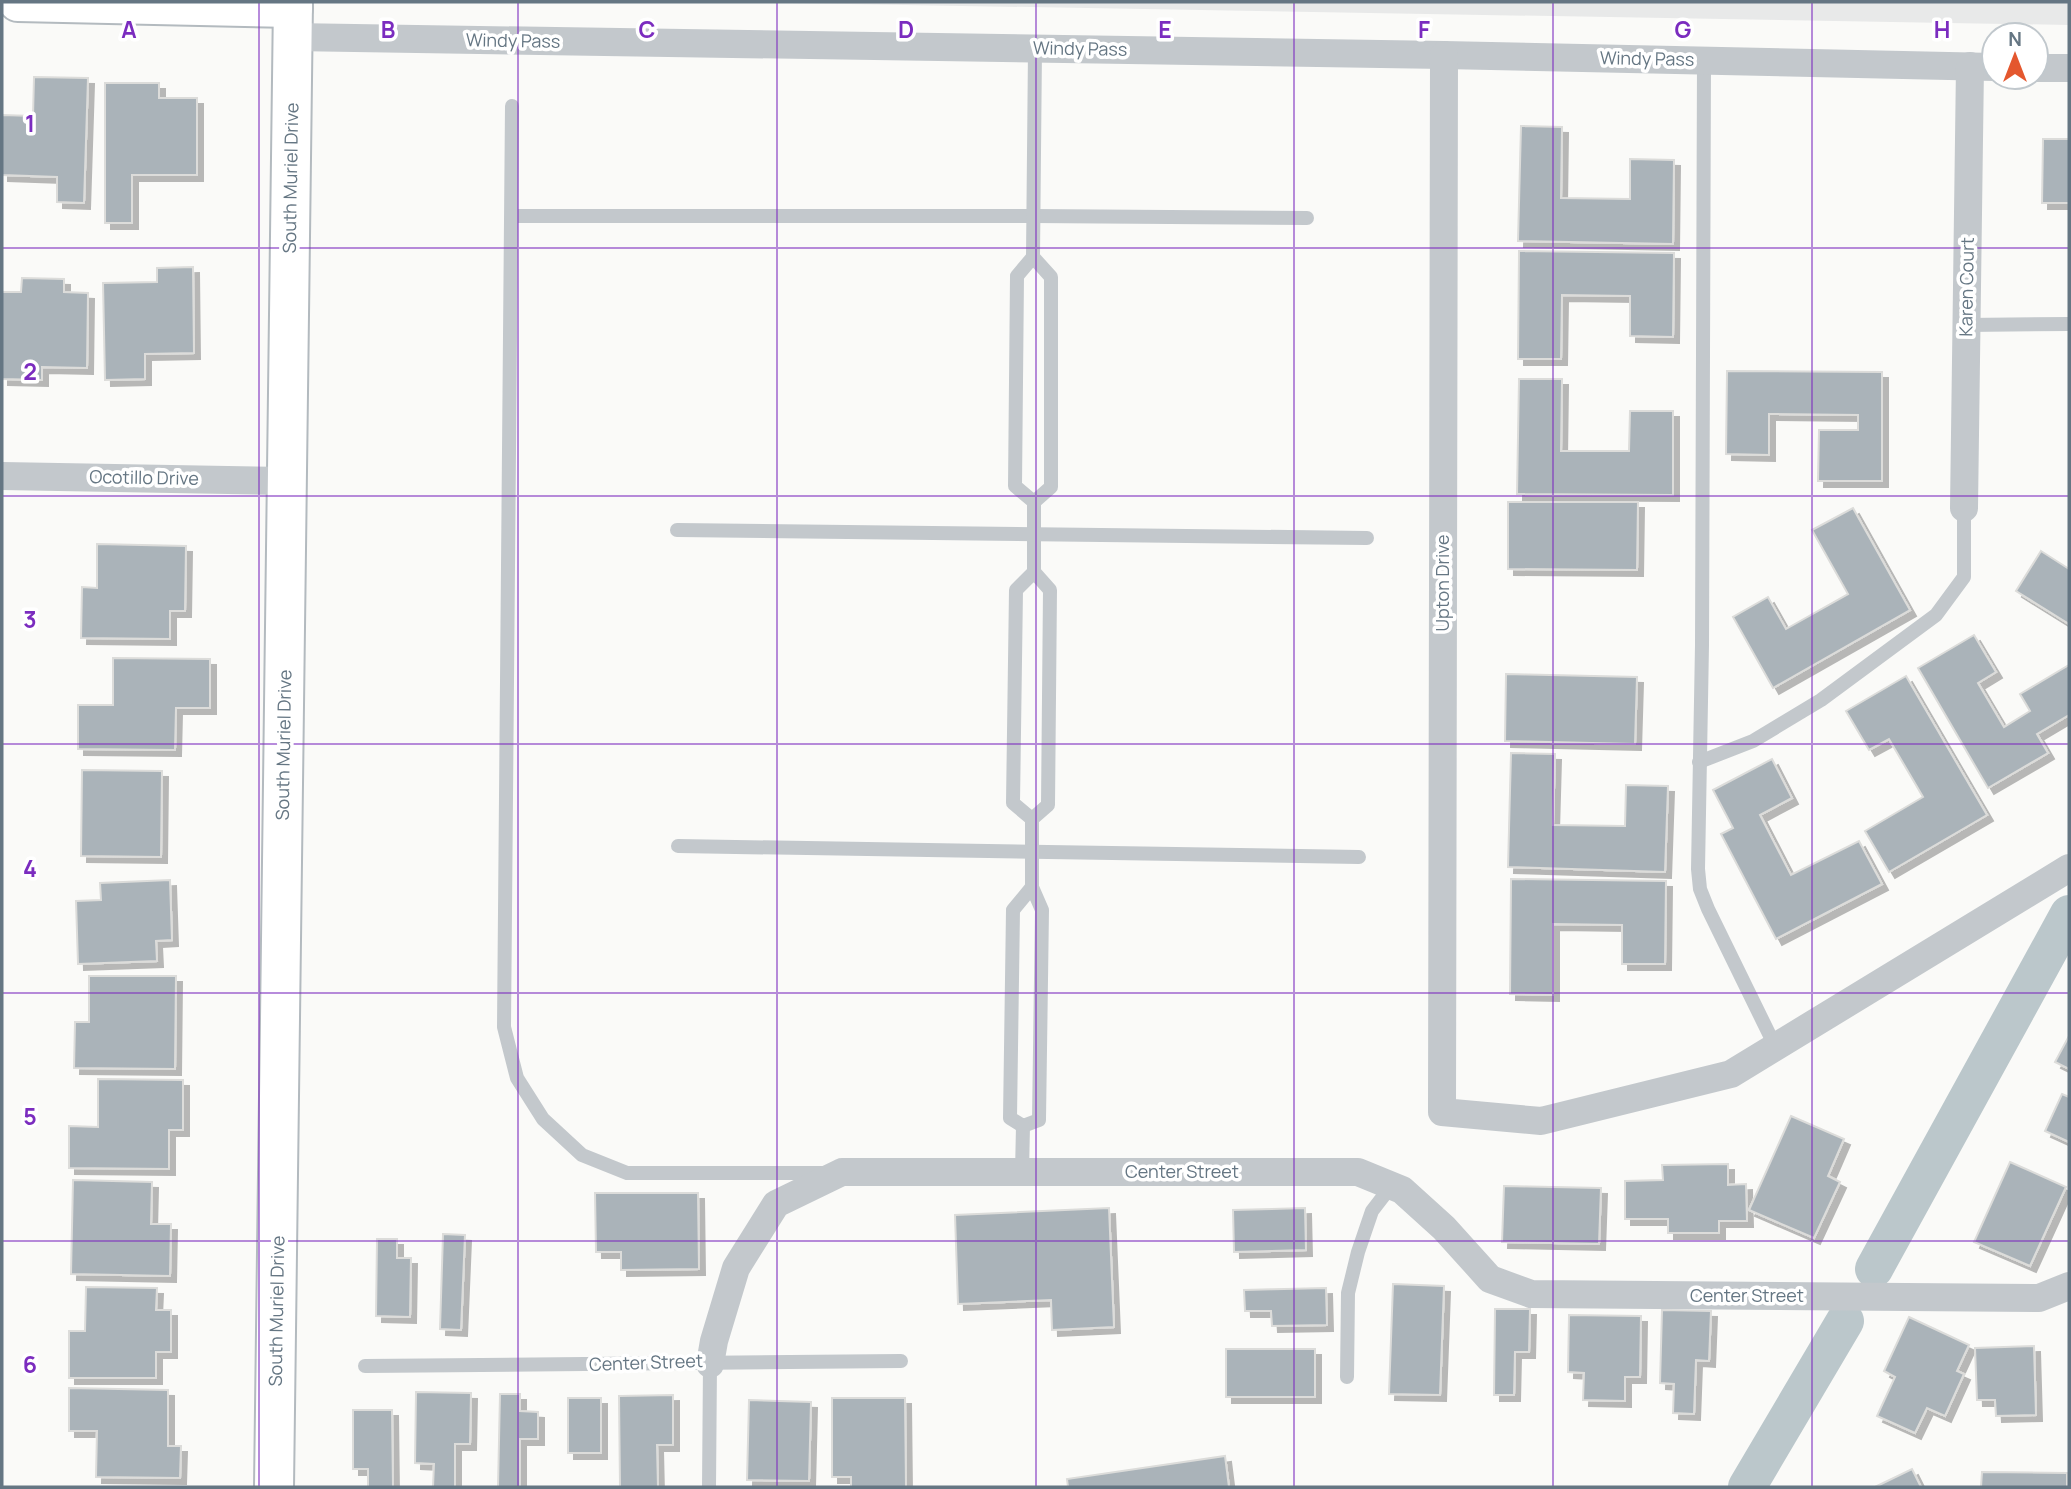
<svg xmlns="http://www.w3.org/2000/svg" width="2071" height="1489" font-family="Manrope,sans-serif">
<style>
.built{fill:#e8e9e9}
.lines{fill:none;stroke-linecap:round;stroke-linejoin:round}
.canal{stroke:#bbc7cb;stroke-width:38}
.building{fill:#aab3b9;stroke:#dcdcda;stroke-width:2;filter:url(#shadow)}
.secondary-casing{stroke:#b3babf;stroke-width:42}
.lane{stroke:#c3c8cc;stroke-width:14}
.street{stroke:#c3c8cc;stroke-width:28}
.secondary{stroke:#fff;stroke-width:38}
.grid{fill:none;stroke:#7b2cbf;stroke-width:2;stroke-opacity:0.55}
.labels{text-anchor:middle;stroke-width:7;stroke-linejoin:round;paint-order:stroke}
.street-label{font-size:18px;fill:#657683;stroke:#fff}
.grid-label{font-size:23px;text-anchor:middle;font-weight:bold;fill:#7b2cbf;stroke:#fff;stroke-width:7;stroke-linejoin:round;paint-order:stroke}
</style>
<defs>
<filter id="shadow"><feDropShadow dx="6" dy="6" stdDeviation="0" flood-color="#0004"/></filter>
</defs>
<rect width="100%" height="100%" fill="#fafaf8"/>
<polygon class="built" points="734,2 2069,2 2069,25"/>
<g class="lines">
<g class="canal">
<polyline points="1874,1269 2069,914"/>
<polyline points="1747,1487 1845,1321"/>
</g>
</g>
<g class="building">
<polygon points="34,77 88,78 84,203 57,202 57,177 2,175 2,115 33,116"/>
<polygon points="105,83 159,83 159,98 197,98 197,175 132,175 132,223 105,223"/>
<polygon points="1521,126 1562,127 1561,198 1630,199 1630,159 1674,160 1673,244 1518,241"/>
<polygon points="2043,139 2069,139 2069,203 2042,203"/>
<polygon points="1519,251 1674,253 1673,337 1630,336 1630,296 1562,295 1561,359 1518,359"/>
<polygon points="193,267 194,353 145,354 145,379 105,380 103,283 157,282 157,268"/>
<polygon points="22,278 64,279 64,292 88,293 87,368 42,367 42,380 2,379 2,292 21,292"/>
<polygon points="1727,371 1882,372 1882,481 1818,481 1819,430 1858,430 1858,415 1769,414 1769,455 1726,454"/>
<polygon points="1519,379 1562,379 1561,451 1629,451 1630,411 1673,411 1673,495 1517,494"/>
<polygon points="1508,502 1638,502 1637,570 1508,569"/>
<polygon points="1853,508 1910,610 1773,688 1733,617 1768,597 1786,629 1848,594 1812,530"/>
<polygon points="97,544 186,546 185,611 170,611 170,639 81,638 82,587 97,588"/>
<polygon points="2041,551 2069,569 2069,624 2016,591"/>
<polygon points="1974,635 1996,672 1978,683 2004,727 2030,711 2020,694 2069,665 2069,715 2037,734 2048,753 1988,788 1918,668"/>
<polygon points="113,658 210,659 210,708 176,708 175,750 78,749 78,705 113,705"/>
<polygon points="1506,674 1637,677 1635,744 1505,741"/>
<polygon points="1906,676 1987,815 1889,872 1865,831 1923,797 1889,739 1869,750 1846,711"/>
<polygon points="1511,753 1555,754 1553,825 1625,826 1626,785 1668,786 1665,872 1508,867"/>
<polygon points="1772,759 1792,798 1760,815 1791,875 1859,841 1882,884 1776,939 1721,834 1733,828 1713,790"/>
<polygon points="82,770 162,771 161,857 81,856"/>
<polygon points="1511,879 1666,881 1665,964 1622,964 1622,925 1553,924 1553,995 1510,994"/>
<polygon points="170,880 172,940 156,941 157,961 78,964 76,901 101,900 100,883"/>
<polygon points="89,976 176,976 175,1069 74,1068 75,1022 89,1022"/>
<polygon points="2069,1036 2069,1069 2055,1062"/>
<polygon points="98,1079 183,1080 183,1130 169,1130 169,1169 69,1168 69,1126 98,1127"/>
<polygon points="2062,1094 2069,1097 2069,1142 2045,1131"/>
<polygon points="1791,1116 1844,1139 1828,1176 1840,1182 1814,1238 1749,1210"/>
<polygon points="2010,1162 2066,1187 2030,1266 1974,1242"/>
<polygon points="1728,1164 1728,1185 1746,1184 1747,1221 1719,1221 1719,1233 1668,1233 1668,1219 1625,1219 1625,1181 1663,1180 1662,1165"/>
<polygon points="73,1180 152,1182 151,1224 171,1224 170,1276 71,1274"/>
<polygon points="1504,1186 1601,1188 1599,1244 1502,1242"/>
<polygon points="595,1193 698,1193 699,1269 621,1270 621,1252 596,1252"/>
<polygon points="1109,1208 1114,1327 1052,1330 1051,1300 958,1304 955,1215"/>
<polygon points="1305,1208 1306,1250 1234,1252 1233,1210"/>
<polygon points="443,1234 465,1235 461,1330 440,1329"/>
<polygon points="377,1239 397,1239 397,1258 411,1258 410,1317 376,1316"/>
<polygon points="1393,1284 1444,1286 1440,1395 1389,1394"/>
<polygon points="86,1287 157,1288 156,1310 171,1310 171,1352 156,1352 156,1378 69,1378 69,1331 85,1331"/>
<polygon points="1326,1288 1327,1325 1272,1326 1271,1311 1245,1311 1244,1290"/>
<polygon points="1495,1309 1530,1309 1529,1352 1515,1352 1514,1395 1494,1395"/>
<polygon points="1662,1310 1711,1311 1709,1361 1696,1360 1694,1414 1673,1413 1674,1384 1660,1383"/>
<polygon points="1569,1315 1641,1316 1640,1377 1625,1377 1625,1401 1583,1400 1584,1373 1568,1372"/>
<polygon points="1909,1317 1969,1345 1957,1371 1964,1374 1945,1416 1927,1408 1915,1433 1877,1416 1895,1377 1884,1371"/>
<polygon points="2034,1346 2036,1415 1996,1416 1995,1400 1977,1400 1975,1348"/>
<rect x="1226" y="1349" width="89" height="48"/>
<polygon points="69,1388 168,1390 168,1446 181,1446 180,1478 96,1477 97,1431 69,1431"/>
<polygon points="416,1392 471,1393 470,1444 455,1444 455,1487 433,1487 434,1464 415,1463"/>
<polygon points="500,1394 520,1394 520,1411 538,1412 538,1439 520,1439 520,1487 498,1487"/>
<polygon points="673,1395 673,1445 657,1445 658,1487 620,1487 619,1396"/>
<rect x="568" y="1398" width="33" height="55"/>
<polygon points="832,1398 905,1398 906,1487 851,1487 851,1477 832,1477"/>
<polygon points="749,1400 811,1402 809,1481 747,1480"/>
<polygon points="353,1410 392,1410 393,1487 368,1487 368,1469 353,1469"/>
<polygon points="1225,1456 1229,1487 1068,1487 1067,1479"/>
<polygon points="1912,1469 1921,1487 1875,1487"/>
<polygon points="1982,1472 2067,1473 2067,1487 1981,1487"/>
</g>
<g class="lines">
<defs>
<g id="secondary">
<polyline points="18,2 293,8"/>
<polyline points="274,1487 293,2"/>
</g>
</defs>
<use href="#secondary" class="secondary-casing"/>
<g class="lane">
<polyline points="1704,61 1702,645 1698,869 1700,889 1708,909 1775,1046"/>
<polyline points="512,106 504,1027 517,1078 543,1119 582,1155 627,1173 828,1173"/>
<polyline points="512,216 1033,216 1307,218"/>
<polyline points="1033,257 1051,277 1051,487 1034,502 1015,486 1017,276 1033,257 1035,49"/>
<polyline points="1966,325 2069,324"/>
<polyline points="1034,502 1034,572 1050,590 1048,805 1032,819 1013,803 1016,590 1034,572"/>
<polyline points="677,530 1367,538"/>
<polyline points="1699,762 1753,741 1821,700 1936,615 1964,577 1964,508"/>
<polyline points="1032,819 1032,887 1042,910 1039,1120 1023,1126 1010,1118 1013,910 1032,887"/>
<polyline points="678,846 1359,857"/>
<polyline points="1022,1172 1023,1126"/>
<polyline points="365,1366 901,1361"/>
<polyline points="1347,1377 1348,1293 1358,1252 1372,1211 1392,1185"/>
<polyline points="709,1487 710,1364"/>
</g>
<g class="street">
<polyline points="292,37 1444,55 1994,67"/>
<polyline points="1444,55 1442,1112 1541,1121 1731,1074 2069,868"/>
<polyline points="2036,68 2069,68"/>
<polyline points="2,476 287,481"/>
<polyline points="1964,508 1970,66"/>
<polyline points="710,1364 714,1341 736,1268 776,1204 842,1172 1358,1172 1402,1190 1444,1228 1490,1279 1531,1294 2039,1298 2069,1286"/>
</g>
<use href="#secondary" class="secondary"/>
</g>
<path class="grid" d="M 259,2 L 259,1487M 518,2 L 518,1487M 777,2 L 777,1487M 1036,2 L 1036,1487M 1294,2 L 1294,1487M 1553,2 L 1553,1487M 1812,2 L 1812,1487M 2,248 L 2069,248M 2,496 L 2069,496M 2,744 L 2069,744M 2,993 L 2069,993M 2,1241 L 2069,1241"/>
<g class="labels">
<g class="street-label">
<text transform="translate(513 41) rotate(1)" y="6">Windy Pass</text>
<text transform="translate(1080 49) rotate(1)" y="6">Windy Pass</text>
<text transform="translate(1647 59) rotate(1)" y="6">Windy Pass</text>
<text transform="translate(291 178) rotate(-89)" y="6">South Muriel Drive</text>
<text transform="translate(1967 287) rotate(-89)" y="6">Karen Court</text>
<text transform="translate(144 478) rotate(1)" y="6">Ocotillo Drive</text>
<text transform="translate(1443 583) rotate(-90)" y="6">Upton Drive</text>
<text transform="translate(284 745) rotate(-89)" y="6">South Muriel Drive</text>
<text x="1182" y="1178">Center Street</text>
<text x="1747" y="1302">Center Street</text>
<text transform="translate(277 1311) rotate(-89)" y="6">South Muriel Drive</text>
<text transform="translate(646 1363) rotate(-2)" y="6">Center Street</text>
</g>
</g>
<g class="grid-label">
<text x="129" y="38">A</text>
<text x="388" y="38">B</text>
<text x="647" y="38">C</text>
<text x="906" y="38">D</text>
<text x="1165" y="38">E</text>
<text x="1424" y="38">F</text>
<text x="1683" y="38">G</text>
<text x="1942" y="38">H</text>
<text x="30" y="132">1</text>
<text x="30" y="380">2</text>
<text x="30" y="628">3</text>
<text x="30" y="877">4</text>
<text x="30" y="1125">5</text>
<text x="30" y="1373">6</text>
</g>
<rect width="2071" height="1489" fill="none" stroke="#657683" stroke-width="7"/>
<g transform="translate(2015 56)"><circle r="33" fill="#ffffff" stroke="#c1c8cd" stroke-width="2"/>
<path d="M0-5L12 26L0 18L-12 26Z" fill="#e4572e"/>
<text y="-10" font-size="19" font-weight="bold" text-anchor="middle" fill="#657683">N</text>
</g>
</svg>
